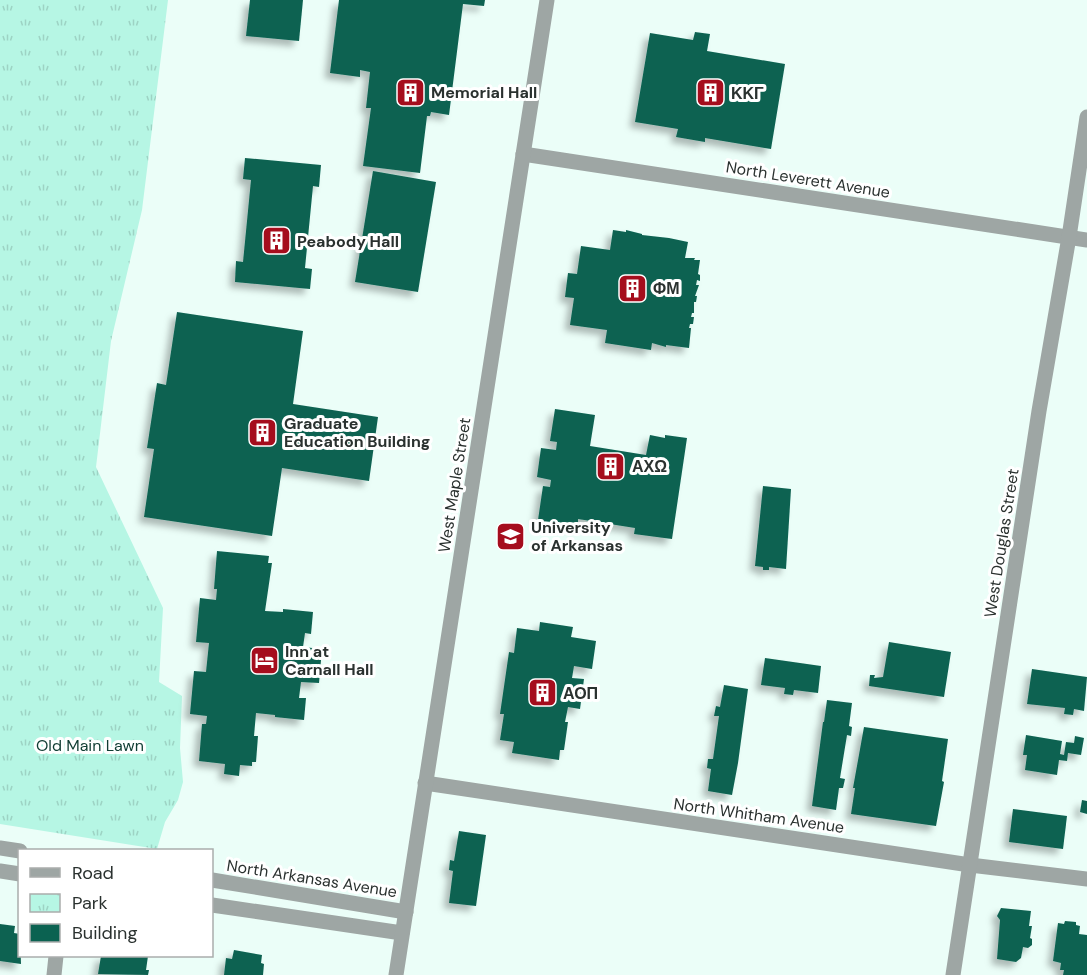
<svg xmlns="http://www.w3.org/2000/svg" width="1087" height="975" font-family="'DM Sans',sans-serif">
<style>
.park{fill:url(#park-tufts)}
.building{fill:#0b6251;filter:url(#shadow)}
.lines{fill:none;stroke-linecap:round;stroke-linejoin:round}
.minor{stroke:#9ea6a4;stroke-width:15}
.labels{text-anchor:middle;stroke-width:6;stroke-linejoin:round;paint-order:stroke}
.poi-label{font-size:16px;font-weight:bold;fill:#2a312f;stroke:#fff;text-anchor:start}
.street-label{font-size:16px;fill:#2a312f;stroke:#fff}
.park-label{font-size:16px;fill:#0f3c32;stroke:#fff}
</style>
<defs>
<pattern id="park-tufts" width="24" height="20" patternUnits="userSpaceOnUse" patternTransform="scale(1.5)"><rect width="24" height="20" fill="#b6f6e4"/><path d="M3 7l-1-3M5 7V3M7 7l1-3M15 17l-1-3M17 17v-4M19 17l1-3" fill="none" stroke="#9dd3c4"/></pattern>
<filter id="shadow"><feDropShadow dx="-5.5" dy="5.5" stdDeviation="3" flood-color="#0004"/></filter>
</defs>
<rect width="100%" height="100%" fill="#ebfef8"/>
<polygon class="park" points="0,0 168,0 142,210 111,341 96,467 163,608 159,682 182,696 180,748 183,782 178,800 165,822 157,849 0,824"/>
<g class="building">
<polygon points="250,0 303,0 299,41 246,36"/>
<polygon points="339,0 485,0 484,6 463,4 449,115 431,112 430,116 427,116 420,173 363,166 371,108 366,108 370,72 360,70 360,77 330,73"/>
<polygon points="695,32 710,34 707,51 785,64 771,149 705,138 705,142 676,137 678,129 635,122 650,33 693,40"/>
<polygon points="245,158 321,165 319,187 313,186 305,268 312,269 310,289 235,282 236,261 243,262 251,180 243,179"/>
<polygon points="373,171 436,182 418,292 355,282"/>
<polygon points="613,230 626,232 626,230 642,234 642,235 669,238 688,242 685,258 695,258 694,260 700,260 698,274 700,275 700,281 697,280 696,285 699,285 695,296 697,296 696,302 694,302 694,313 692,313 691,317 694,317 693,324 690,324 689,328 691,328 689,348 666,345 666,347 652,343 651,350 605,343 607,330 570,325 574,298 565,297 568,273 577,274 581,246 610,250"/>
<polygon points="177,312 303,331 293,404 378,417 369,481 282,468 272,536 144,517 154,449 147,448 157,383 166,385"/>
<polygon points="555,409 595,415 590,446 646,455 650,435 665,438 665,435 687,438 672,539 634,534 635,528 578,519 578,526 538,520 543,486 550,487 551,480 537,477 541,448 556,450 557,442 550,441"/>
<polygon points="763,486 791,489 786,569 769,567 769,570 763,570 763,567 755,566"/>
<polygon points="217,551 269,556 268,563 272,563 265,611 283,612 283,609 313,612 311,634 305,633 303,647 322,649 319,683 301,682 299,698 306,698 304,720 275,717 275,715 256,713 254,736 258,736 256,762 252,762 252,766 240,765 239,776 224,774 225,764 199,761 202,724 206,724 207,716 190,714 194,671 206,672 209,643 196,642 200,598 216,600 217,589 214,589"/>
<polygon points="540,622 573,627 571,637 596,641 592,669 574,666 572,678 584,679 580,709 568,707 565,722 568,722 564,750 560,750 559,760 512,753 514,742 500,740 504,714 500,714 509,652 514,653 517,628 539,631"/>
<polygon points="889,642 951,652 944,697 869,686 870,675 875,675 874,678 883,677"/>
<polygon points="765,658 821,666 818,693 794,690 793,695 784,694 785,688 761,685"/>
<polygon points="1032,669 1087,677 1084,711 1074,709 1073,715 1064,714 1065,708 1027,704"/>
<polygon points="724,685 748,689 738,763 732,795 708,791 711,769 707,768 708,759 713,759 719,716 714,716 716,706 720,707"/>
<polygon points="827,700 852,703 849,726 852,727 851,736 847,735 840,778 845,779 843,788 839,788 836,810 812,806 823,722 824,722"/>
<polygon points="864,727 948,739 942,781 944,782 936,826 851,814 855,788 853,788"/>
<polygon points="1026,735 1062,741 1060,754 1064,755 1066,742 1074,743 1075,736 1084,738 1081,755 1068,753 1067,761 1059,760 1057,775 1025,770 1027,755 1023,755"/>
<polygon points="1082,800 1087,801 1087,814 1080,812"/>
<polygon points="1013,809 1067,816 1063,849 1009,842"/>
<polygon points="459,831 486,835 476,906 449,903 453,871 449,870 450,860 454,861"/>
<polygon points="1001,908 1031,911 1029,926 1032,926 1030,938 1032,939 1032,945 1028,948 1023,947 1021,958 1016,962 997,959 1000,920 997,916"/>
<polygon points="1065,921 1076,922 1076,925 1080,926 1079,934 1087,935 1087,975 1063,975 1064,970 1060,970 1061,963 1053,961 1058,923 1064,924"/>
<polygon points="0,924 15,926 14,933 20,934 21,964 0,961"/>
<polygon points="234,950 262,955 261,963 264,964 263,975 224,975 226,958 232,959"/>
<polygon points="101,956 148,956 146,970 149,970 148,975 98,974"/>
</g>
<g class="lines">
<g class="minor">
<polyline points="523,154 1087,240"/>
<polyline points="425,783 970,865 1087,879"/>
<polyline points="0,848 20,851"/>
<polyline points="0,871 20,874"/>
<polyline points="212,880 406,912"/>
<polyline points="212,905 402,933"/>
<polyline points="54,975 56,956"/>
<polyline points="396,975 547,0"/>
<polyline points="953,975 1039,411 1069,237 1087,117"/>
</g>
</g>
<defs>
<symbol id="building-square" viewBox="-11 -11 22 22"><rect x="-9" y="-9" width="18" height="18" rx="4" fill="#a50d1d" stroke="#fff"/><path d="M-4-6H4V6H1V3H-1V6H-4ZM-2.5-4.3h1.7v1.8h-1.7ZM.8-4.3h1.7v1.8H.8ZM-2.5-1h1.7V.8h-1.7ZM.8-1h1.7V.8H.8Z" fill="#fff"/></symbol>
<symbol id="university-square" viewBox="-11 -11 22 22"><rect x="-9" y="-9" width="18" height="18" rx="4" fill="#a50d1d" stroke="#fff"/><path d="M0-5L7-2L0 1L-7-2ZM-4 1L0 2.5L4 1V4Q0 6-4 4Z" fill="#fff"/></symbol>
<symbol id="hotel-square" viewBox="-11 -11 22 22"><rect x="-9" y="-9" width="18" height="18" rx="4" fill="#a50d1d" stroke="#fff"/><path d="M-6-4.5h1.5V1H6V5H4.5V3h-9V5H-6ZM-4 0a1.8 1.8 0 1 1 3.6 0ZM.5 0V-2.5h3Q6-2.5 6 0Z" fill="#fff"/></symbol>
</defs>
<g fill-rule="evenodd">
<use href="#building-square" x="394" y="76" width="33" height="33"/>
<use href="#building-square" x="694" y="76" width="33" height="33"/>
<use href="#building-square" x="260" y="224" width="33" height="33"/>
<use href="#building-square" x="616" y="272" width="33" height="33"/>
<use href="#building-square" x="246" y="416" width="33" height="33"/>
<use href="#building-square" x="594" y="450" width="33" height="33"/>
<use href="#university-square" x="494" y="520" width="33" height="33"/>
<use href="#hotel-square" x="248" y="644" width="33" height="33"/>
<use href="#building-square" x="526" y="676" width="33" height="33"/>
</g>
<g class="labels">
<g class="poi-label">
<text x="431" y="98">Memorial Hall</text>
<text x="731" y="99">ΚΚΓ</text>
<text x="297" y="247">Peabody Hall</text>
<text x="653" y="294">ΦΜ</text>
<text x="284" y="429">Graduate<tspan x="284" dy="18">Education Building</tspan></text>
<text x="632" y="472">ΑΧΩ</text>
<text x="531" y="533">University<tspan x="531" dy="18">of Arkansas</tspan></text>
<text x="285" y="657">Inn at<tspan x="285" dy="18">Carnall Hall</tspan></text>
<text x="563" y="699">ΑΟΠ</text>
</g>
<g class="street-label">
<text transform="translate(808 179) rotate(9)" y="6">North Leverett Avenue</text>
<text transform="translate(454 485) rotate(-81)" y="6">West Maple Street</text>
<text transform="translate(1001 543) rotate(-81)" y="6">West Douglas Street</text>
<text transform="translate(759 815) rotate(8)" y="6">North Whitham Avenue</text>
<text transform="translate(312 878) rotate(9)" y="6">North Arkansas Avenue</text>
</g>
<g class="park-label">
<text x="90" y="751">Old Main Lawn</text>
</g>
</g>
<rect x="18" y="849" width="195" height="108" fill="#ffffff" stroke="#aaadac" stroke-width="1.5"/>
<rect x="30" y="868" width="30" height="9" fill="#9ea6a4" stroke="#aaadac" stroke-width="1.5"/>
<text x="72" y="879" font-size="18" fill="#2a312f">Road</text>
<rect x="30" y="894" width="30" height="18" fill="url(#park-tufts)" stroke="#aaadac" stroke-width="1.5"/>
<text x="72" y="909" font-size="18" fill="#2a312f">Park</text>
<rect x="30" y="924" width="30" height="18" fill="#0b6251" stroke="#aaadac" stroke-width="1.5"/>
<text x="72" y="939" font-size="18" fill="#2a312f">Building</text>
</svg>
